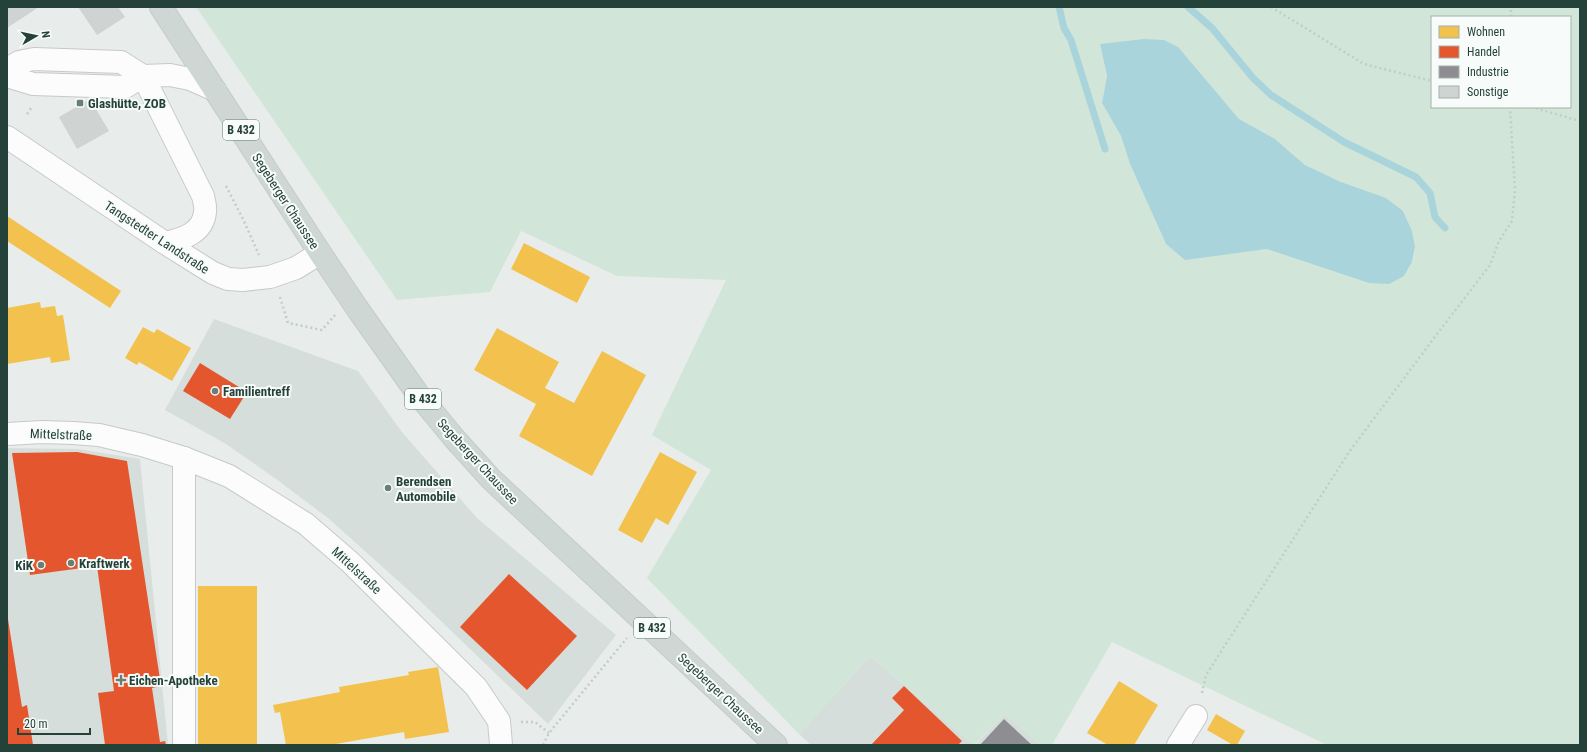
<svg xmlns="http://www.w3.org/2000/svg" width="1587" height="752" font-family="'Roboto Condensed',sans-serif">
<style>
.built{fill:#d6dedb}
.green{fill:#d1e6d8;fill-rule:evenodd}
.water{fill:#a9d4db}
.homes{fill:#f2c14e}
.shops{fill:#e4572e}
.industry{fill:#8d8d92}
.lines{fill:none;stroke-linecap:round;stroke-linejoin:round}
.stream{stroke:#a9d4db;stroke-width:7}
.building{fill:#cfd4d2}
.minor-casing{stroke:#c5cac8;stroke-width:24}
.major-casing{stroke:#c3ccc9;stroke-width:24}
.path{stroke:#c3ccca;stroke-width:2.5;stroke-dasharray:2 3;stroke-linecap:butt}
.minor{stroke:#fcfcfc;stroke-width:22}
.major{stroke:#cfd7d5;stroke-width:22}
.poi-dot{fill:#697e78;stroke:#f7fbf9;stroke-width:1.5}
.labels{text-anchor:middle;stroke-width:4;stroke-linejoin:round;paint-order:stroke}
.shield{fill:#f7fbf9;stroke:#637a73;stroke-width:1}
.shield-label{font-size:12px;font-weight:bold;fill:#24423a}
.poi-label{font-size:13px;font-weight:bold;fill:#24423a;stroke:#f7fbf9;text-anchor:start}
.street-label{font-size:13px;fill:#24423a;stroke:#f7fbf9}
</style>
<rect width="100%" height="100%" fill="#e8edeb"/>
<g class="built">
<polygon points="214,319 358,371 402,432 477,518 616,635 548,724 416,597 328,518 276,479 226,444 165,410"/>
<polygon points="7,448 78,449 140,459 168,745 7,745"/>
<polygon points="870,656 974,745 811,745 799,734"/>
<polygon points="1005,714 1041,745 975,745"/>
</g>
<path class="green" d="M 196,7 L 1575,7 L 1580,8 L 1580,745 L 1327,745 L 1112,642 L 1052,745 L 1041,745 L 1005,714 L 974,745 L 870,656 L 799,734 L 647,578 L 711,470 L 652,435 L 726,280 L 617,276 L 521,231 L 490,292 L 397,300 ZM 1432,17 L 1570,17 L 1570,107 L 1432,107 ZM 1100,44 L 1223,101 L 1239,119 L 1275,139 L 1305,165 L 1403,211 C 1410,227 1419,245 1412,262 C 1410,267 1406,272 1404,276 L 1290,255 L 1267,249 L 1185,259 L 1166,244 L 1130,164 L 1121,136 L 1102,103 L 1107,76 Z"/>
<polygon class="water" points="1144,39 1164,40 1178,47 1239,119 1275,139 1305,165 1341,182 1386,198 1403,211 1412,231 1415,247 1412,262 1404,276 1389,284 1369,283 1267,249 1185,260 1166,244 1130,164 1121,136 1102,103 1107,76 1100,44"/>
<g class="homes">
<polygon points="7,216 121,291 110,308 7,241"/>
<polygon points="524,243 590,277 577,303 511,269"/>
<polygon points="40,302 41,308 55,306 57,316 63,315 70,360 51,363 50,357 7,364 7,308"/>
<polygon points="143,327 154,333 157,329 191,348 172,381 139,362 137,365 125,358"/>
<polygon points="497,328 559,362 545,388 574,403 602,351 646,375 592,476 519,436 536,404 474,370"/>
<polygon points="660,452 697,472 668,525 656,518 642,543 618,530"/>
<rect x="198" y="586" width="59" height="159"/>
<polygon points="438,667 449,732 405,739 404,732 330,745 286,745 280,712 275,713 273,705 340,692 339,687 409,675 408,672"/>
<polygon points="1119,681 1158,705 1134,745 1108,745 1087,733"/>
<polygon points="1216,714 1245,731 1237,745 1233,745 1207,730"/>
</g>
<g class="shops">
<polygon points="200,363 247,392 230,419 183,391"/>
<polygon points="77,452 127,461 161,686 152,688 160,742 165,741 166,745 105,745 98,693 114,691 97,566 30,575 12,453"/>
<polygon points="509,574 577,636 527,690 460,627"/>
<polygon points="7,613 22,707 27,705 33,745 7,745"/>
<polygon points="904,686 962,741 958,745 871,745 904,710 892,698"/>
</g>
<polygon class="industry" points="1004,719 1032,745 980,745"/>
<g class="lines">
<g class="stream">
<polyline points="1059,7 1064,28 1071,40 1105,149"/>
<polyline points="1188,7 1212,28 1253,78 1271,95 1344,142 1416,177 1430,193 1435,217 1445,228"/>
</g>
</g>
<g class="building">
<polygon points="7,7 39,7 7,28"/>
<polygon points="78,7 118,7 125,17 97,35"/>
<polygon points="90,99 109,131 77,149 59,117"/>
</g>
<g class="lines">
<defs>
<g id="minor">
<path d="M 7,69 L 19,62 L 34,59 L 121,62 L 143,76 L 203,196 C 204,201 206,207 205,212 C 203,233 183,239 165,243"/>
<polyline points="7,76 33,84 125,87 143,76 170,75 190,79 215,90"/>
<polyline points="7,137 165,243 213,273 228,279 243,280 270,277 296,268 320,253"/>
<polyline points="7,434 42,432 73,433 99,435 142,445 184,458 229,476 306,524 350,562 476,687 499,721 501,745"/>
<polyline points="184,458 184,745"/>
<polyline points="1178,745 1196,716"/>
</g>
<polyline id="major" points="161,7 320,253 359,311 417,393 454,438 491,479 776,745"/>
</defs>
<use href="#minor" class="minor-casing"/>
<use href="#major" class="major-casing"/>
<g class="path">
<polyline points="1271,7 1364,64 1432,81"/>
<polyline points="1511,17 1511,7"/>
<polyline points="1531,107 1580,121"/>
<polyline points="27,114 32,107"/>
<polyline points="226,186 243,219 259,255"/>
<polyline points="280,297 288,323 322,330 335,315"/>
<polyline points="1202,693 1206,675 1349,452 1437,334 1490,265 1499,241 1512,221 1515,190 1510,107"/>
<polyline points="521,722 535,722 549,733"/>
<polyline points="543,745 549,733 627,638"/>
</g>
<use href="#minor" class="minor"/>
<use href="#major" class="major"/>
</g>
<g class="poi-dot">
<rect x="76" y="99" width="8" height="8" rx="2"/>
<circle cx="215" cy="391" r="4"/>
<circle cx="388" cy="488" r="4"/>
<circle cx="71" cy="563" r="4"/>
<circle cx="41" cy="565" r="4"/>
<path d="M119 674h4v4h4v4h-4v4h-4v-4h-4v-4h4z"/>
</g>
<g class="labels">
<g class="shield">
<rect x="223" y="120" width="36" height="20" rx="3"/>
<rect x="405" y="389" width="36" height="20" rx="3"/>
<rect x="634" y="618" width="36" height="20" rx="3"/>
</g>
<g class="shield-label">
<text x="241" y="134">B 432</text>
<text x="423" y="403">B 432</text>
<text x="652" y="632">B 432</text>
</g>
<g class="poi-label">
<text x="88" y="108">Glashütte, ZOB</text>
<text x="223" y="396">Familientreff</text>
<text x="396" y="486">Berendsen<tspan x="396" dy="15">Automobile</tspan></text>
<text x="79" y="568">Kraftwerk</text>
<text x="33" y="570" text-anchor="end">KiK</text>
<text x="129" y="685">Eichen-Apotheke</text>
</g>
<g class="street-label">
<text transform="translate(286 201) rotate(57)" y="5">Segeberger Chaussee</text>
<text transform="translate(157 237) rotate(33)" y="5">Tangstedter Landstraße</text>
<text transform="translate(61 434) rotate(2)" y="5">Mittelstraße</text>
<text transform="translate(478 461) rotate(47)" y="5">Segeberger Chaussee</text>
<text transform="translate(357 570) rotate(43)" y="5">Mittelstraße</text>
<text transform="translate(721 693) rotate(43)" y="5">Segeberger Chaussee</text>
</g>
</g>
<rect width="1587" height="752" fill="none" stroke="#24423a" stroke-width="16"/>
<rect x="1431" y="16" width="140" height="92" fill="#f7fbf9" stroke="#a3b1ad"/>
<rect x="1439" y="26" width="20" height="12" fill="#f2c14e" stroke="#a3b1ad"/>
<text x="1467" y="36" font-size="12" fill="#24423a">Wohnen</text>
<rect x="1439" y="46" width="20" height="12" fill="#e4572e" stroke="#a3b1ad"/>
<text x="1467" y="56" font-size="12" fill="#24423a">Handel</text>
<rect x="1439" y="66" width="20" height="12" fill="#8d8d92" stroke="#a3b1ad"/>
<text x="1467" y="76" font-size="12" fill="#24423a">Industrie</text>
<rect x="1439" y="86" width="20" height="12" fill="#cfd4d2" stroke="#a3b1ad"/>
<text x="1467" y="96" font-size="12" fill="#24423a">Sonstige</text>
<g transform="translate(36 36) rotate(81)" stroke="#f7fbf9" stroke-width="3" paint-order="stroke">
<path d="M0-3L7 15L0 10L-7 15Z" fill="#24423a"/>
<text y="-6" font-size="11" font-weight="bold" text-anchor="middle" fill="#24423a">N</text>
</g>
<path d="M18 728v6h72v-6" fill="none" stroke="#24423a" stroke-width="2"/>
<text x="24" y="728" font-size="12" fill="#24423a" stroke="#f7fbf9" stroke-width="3" paint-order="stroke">20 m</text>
</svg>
